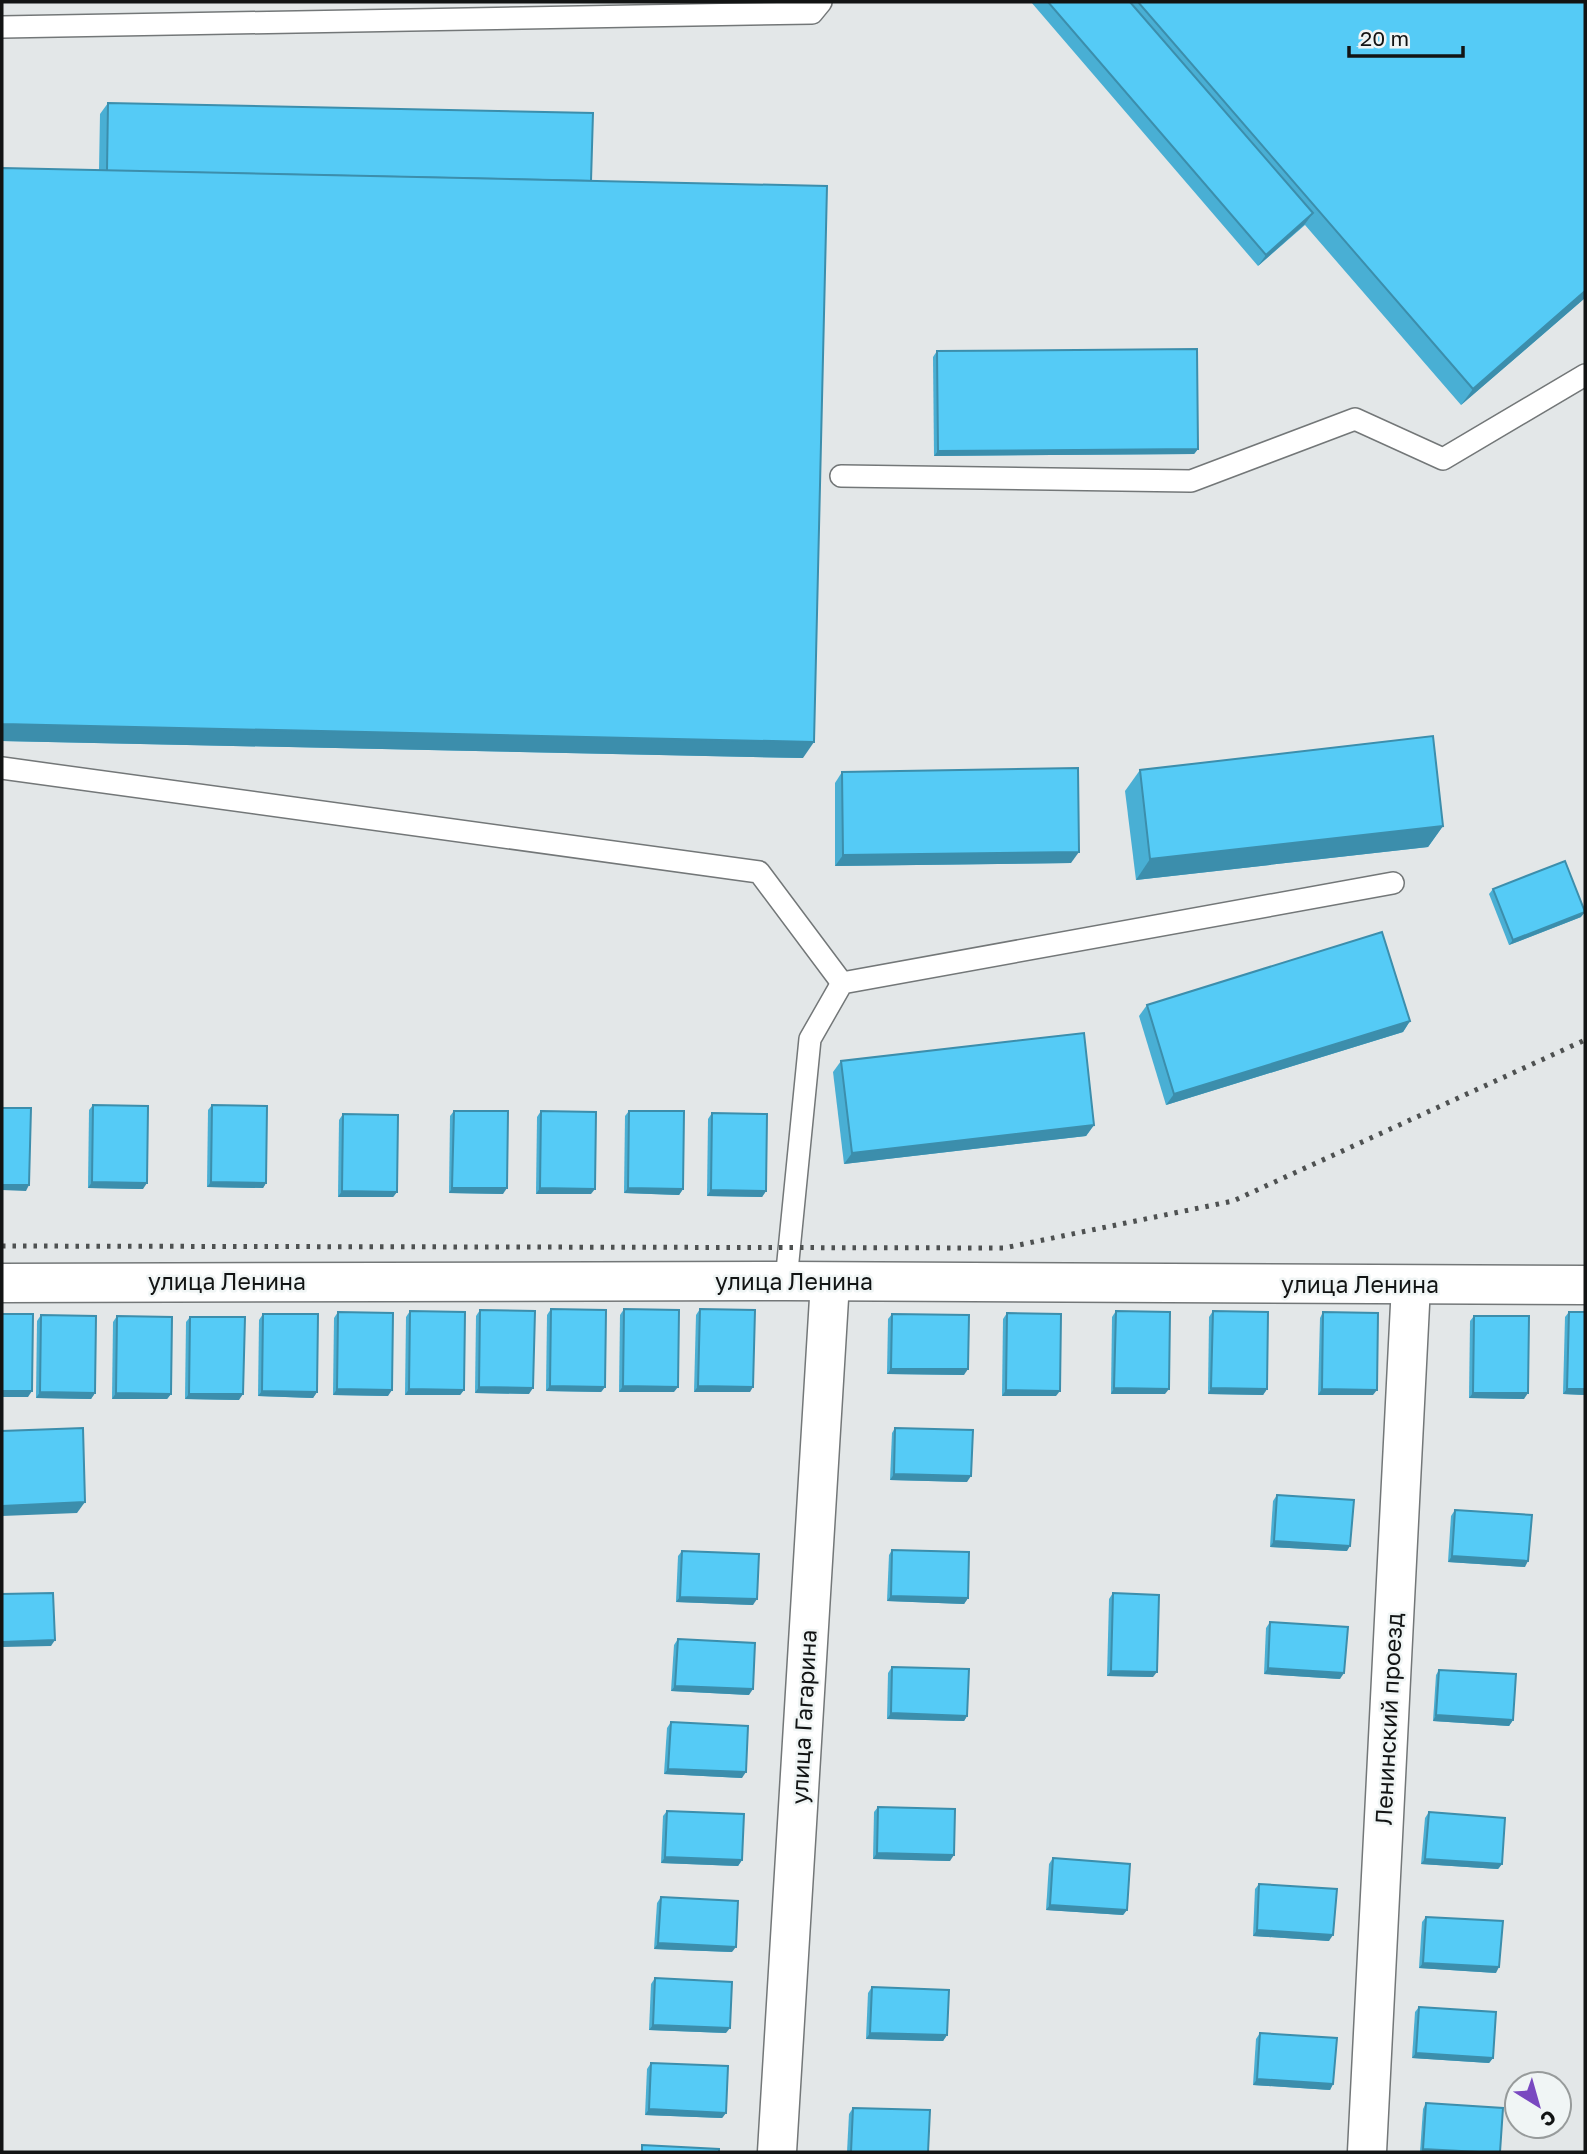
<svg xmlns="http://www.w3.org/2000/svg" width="1587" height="2154" font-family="'Golos Text',sans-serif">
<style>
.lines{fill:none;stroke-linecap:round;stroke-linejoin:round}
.service-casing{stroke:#737778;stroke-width:24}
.minor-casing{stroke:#737778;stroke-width:41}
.service{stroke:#fff;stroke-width:21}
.minor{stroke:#fff;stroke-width:38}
.rail{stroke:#4e5151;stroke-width:5;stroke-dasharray:3.5 7;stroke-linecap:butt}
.wall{fill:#49afd4}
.shaded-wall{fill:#3c8eac}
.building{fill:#55cbf6;stroke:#3c8eac;stroke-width:2}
.labels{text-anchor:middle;stroke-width:5;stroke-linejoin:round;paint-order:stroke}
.street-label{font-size:23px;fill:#121414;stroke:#f0f5f5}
</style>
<rect width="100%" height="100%" fill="#e3e7e8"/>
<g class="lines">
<defs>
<g id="service">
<polyline points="2,27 812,13 821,2"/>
<polyline points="841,476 1191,481 1355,419 1443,459 1585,375"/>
<polyline points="2,768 759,872 842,983"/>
<polyline points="786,1281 810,1039 842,983 1393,883"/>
</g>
<g id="minor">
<polyline points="2,1283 786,1281 1585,1285"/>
<polyline points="777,2152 830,1282"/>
<polyline points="1367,2152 1411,1285"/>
</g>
</defs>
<use href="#service" class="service-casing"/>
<use href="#minor" class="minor-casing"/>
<use href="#service" class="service"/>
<use href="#minor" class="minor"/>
<polyline class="rail" points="2,1246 1004,1248 1233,1201 1585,1040"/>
</g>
<g class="wall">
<polygon points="1031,2 1585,2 1585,298 1461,405 1305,225 1258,266"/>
<polygon points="108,103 591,181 803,758 2,741 2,168 99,170 100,114"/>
<polygon points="937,351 1198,449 1194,454 934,456 933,357"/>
<polygon points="1140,770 1443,826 1428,847 1136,880 1125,791"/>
<polygon points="842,772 1071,863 835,866 835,783"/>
<polygon points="1493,889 1581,917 1509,945 1489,894"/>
<polygon points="1147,1005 1410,1021 1403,1032 1166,1105 1139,1016"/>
<polygon points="841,1061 1094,1125 1086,1136 844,1164 833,1072"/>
<polygon points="93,1105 143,1189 88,1188 89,1110"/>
<polygon points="212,1105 266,1183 263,1188 207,1187 208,1110"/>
<polygon points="454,1111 503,1194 449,1193 450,1116"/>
<polygon points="541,1111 591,1194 536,1194 537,1117"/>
<polygon points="629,1111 683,1189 679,1195 624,1193 625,1116"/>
<polygon points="712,1113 766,1191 762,1197 707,1196 708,1119"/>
<polygon points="343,1114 397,1192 393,1197 338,1197 339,1120"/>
<polygon points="551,1309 605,1387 601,1392 546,1391 547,1315"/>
<polygon points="624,1309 674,1392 619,1392 620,1315"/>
<polygon points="700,1309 750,1392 694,1392 696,1315"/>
<polygon points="480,1310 529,1394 475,1393 476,1316"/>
<polygon points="410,1311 464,1390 460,1395 405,1395 406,1317"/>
<polygon points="1116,1311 1165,1394 1111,1394 1112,1317"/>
<polygon points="1213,1311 1267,1389 1263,1395 1208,1394 1209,1317"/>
<polygon points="338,1312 388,1396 333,1395 334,1318"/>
<polygon points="1323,1312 1373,1395 1318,1395 1320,1318"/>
<polygon points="1569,1312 1585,1395 1563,1394 1565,1317"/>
<polygon points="1007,1313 1056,1396 1002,1396 1003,1319"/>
<polygon points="263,1314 317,1392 313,1398 258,1396 259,1320"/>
<polygon points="892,1314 964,1375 887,1374 888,1319"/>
<polygon points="41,1315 95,1393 91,1399 36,1398 37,1321"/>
<polygon points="117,1316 171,1394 167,1399 112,1399 113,1322"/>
<polygon points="1474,1316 1524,1399 1469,1398 1470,1321"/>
<polygon points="190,1317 239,1400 185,1399 186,1322"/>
<polygon points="895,1428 967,1482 890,1480 892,1433"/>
<polygon points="1277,1495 1347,1551 1270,1547 1273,1501"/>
<polygon points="1455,1510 1525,1567 1448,1562 1451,1516"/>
<polygon points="892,1550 968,1598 964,1604 887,1601 889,1555"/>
<polygon points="682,1551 753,1605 676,1602 678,1556"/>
<polygon points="1113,1593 1153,1677 1107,1676 1109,1599"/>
<polygon points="1270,1622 1340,1679 1264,1674 1266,1628"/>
<polygon points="678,1639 749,1695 671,1691 674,1645"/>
<polygon points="892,1667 967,1716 964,1721 887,1719 888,1673"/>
<polygon points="1439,1670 1513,1720 1509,1726 1433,1721 1436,1675"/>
<polygon points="671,1722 742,1778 664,1774 667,1728"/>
<polygon points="878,1807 950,1861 873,1859 874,1812"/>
<polygon points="667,1811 742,1860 738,1866 661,1863 663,1816"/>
<polygon points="1429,1812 1502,1864 1498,1869 1421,1864 1425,1818"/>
<polygon points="1053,1858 1127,1910 1123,1915 1046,1910 1049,1864"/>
<polygon points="1259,1884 1329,1941 1253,1936 1255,1889"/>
<polygon points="661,1897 732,1952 654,1949 657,1903"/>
<polygon points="1426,1917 1496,1973 1419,1968 1422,1922"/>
<polygon points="655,1978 726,2033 649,2030 651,1984"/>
<polygon points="872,1987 947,2035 943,2041 866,2039 868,1993"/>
<polygon points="1419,2007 1493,2058 1489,2063 1412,2058 1415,2012"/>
<polygon points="1260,2033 1333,2084 1330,2090 1253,2085 1256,2039"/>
<polygon points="651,2063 726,2113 722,2118 645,2115 647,2069"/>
<polygon points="1426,2103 1500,2152 1420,2152 1423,2109"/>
<polygon points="853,2108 928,2152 847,2152 849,2114"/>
</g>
<g class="shaded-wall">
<polygon points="1313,213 1305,224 1258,266 1266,255"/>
<polygon points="1585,291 1585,298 1461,405 1473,389"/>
<polygon points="1198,449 1194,454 934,456 938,451"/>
<polygon points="2,724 814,742 803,758 2,741"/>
<polygon points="1443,826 1428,847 1136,880 1150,859"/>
<polygon points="1079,852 1071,863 835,866 843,855"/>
<polygon points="1585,912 1581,917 1509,945 1513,940"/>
<polygon points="1410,1021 1403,1032 1166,1105 1174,1094"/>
<polygon points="1094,1125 1086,1136 844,1164 852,1153"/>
<polygon points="92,1182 147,1183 143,1189 88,1188"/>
<polygon points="211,1182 266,1183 263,1188 207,1187"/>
<polygon points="2,1185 29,1185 26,1191 2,1190"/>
<polygon points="452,1188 507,1188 503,1194 449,1193"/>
<polygon points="540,1188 595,1189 591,1194 536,1194"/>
<polygon points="628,1188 683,1189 679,1195 624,1193"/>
<polygon points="711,1190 766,1191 762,1197 707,1196"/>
<polygon points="342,1191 397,1192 393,1197 338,1197"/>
<polygon points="891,1369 968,1369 964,1375 887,1374"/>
<polygon points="550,1386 605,1387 601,1392 546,1391"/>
<polygon points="623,1386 678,1387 674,1392 619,1392"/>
<polygon points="698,1386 753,1387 750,1392 694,1392"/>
<polygon points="479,1387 533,1388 529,1394 475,1393"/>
<polygon points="1114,1388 1169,1389 1165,1394 1111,1394"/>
<polygon points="1211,1388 1267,1389 1263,1395 1208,1394"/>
<polygon points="337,1389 392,1390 388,1396 333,1395"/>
<polygon points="409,1389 464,1390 460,1395 405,1395"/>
<polygon points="1322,1389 1377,1390 1373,1395 1318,1395"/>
<polygon points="1567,1389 1585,1389 1585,1395 1563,1394"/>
<polygon points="1006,1390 1060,1391 1056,1396 1002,1396"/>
<polygon points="2,1391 32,1391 28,1397 2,1397"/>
<polygon points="262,1391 317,1392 313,1398 258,1396"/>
<polygon points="40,1392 95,1393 91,1399 36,1398"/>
<polygon points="116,1393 171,1394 167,1399 112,1399"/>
<polygon points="1473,1393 1528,1393 1524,1399 1469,1398"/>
<polygon points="189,1394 243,1394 239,1400 185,1399"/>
<polygon points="894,1474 971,1476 967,1482 890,1480"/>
<polygon points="85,1502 77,1513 2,1516 2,1506"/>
<polygon points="1274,1541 1350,1546 1347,1551 1270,1547"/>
<polygon points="1452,1556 1528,1561 1525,1567 1448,1562"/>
<polygon points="891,1596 968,1598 964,1604 887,1601"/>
<polygon points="680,1597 757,1599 753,1605 676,1602"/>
<polygon points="55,1640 51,1646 2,1647 2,1642"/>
<polygon points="1268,1668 1344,1673 1340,1679 1264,1674"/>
<polygon points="1111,1671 1157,1672 1153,1677 1107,1676"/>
<polygon points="675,1686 753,1689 749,1695 671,1691"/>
<polygon points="891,1713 967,1716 964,1721 887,1719"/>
<polygon points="1436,1715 1513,1720 1509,1726 1433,1721"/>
<polygon points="668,1769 746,1772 742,1778 664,1774"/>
<polygon points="877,1853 954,1855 950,1861 873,1859"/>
<polygon points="665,1857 742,1860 738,1866 661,1863"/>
<polygon points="1425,1859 1502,1864 1498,1869 1421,1864"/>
<polygon points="1050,1905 1127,1910 1123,1915 1046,1910"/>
<polygon points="1257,1930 1333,1935 1329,1941 1253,1936"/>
<polygon points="658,1943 736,1947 732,1952 654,1949"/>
<polygon points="1423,1963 1499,1967 1496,1973 1419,1968"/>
<polygon points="653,2025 730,2028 726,2033 649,2030"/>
<polygon points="870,2033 947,2035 943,2041 866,2039"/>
<polygon points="1416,2053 1493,2058 1489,2063 1412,2058"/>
<polygon points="1257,2079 1333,2084 1330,2090 1253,2085"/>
<polygon points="649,2109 726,2113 722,2118 645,2115"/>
<polygon points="1423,2149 1480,2152 1421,2152"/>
</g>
<g class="building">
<polygon points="1048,2 1130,2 1313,213 1266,255"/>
<polygon points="1138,2 1585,2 1585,291 1473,389"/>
<polygon points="108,103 593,113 591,181 107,171"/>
<polygon points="2,168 827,186 814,742 2,724"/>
<polygon points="1197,349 1198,449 938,451 937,351"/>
<polygon points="1433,736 1443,826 1150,859 1140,770"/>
<polygon points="1078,768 1079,852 843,855 842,772"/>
<polygon points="1565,861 1585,912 1513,940 1493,889"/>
<polygon points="1382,932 1410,1021 1174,1094 1147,1005"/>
<polygon points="1084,1033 1094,1125 852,1153 841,1061"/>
<polygon points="93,1105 148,1106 147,1183 92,1182"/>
<polygon points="212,1105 267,1106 266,1183 211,1182"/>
<polygon points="2,1108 31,1108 29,1185 2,1185"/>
<polygon points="454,1111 508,1111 507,1188 452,1188"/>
<polygon points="541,1111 596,1112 595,1189 540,1188"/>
<polygon points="629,1111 684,1111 683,1189 628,1188"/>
<polygon points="712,1113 767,1114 766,1191 711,1190"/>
<polygon points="343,1114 398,1115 397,1192 342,1191"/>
<polygon points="551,1309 606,1310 605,1387 550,1386"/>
<polygon points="624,1309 679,1310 678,1387 623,1386"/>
<polygon points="700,1309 755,1310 753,1387 698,1386"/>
<polygon points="480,1310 535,1311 533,1388 479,1387"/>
<polygon points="410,1311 465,1312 464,1390 409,1389"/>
<polygon points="1116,1311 1170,1312 1169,1389 1114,1388"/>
<polygon points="1213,1311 1268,1312 1267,1389 1211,1388"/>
<polygon points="338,1312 393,1313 392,1390 337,1389"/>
<polygon points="1323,1312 1378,1313 1377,1390 1322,1389"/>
<polygon points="1569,1312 1585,1312 1585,1389 1567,1389"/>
<polygon points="1007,1313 1061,1314 1060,1391 1006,1390"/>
<polygon points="2,1314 33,1314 32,1391 2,1391"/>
<polygon points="263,1314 318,1314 317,1392 262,1391"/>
<polygon points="892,1314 969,1315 968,1369 891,1369"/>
<polygon points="41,1315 96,1316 95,1393 40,1392"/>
<polygon points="117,1316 172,1317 171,1394 116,1393"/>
<polygon points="1474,1316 1529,1316 1528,1393 1473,1393"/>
<polygon points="190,1317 245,1317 243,1394 189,1394"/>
<polygon points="83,1428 85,1502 2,1506 2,1431"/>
<polygon points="895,1428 973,1430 971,1476 894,1474"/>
<polygon points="1277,1495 1354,1500 1350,1546 1274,1541"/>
<polygon points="1455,1510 1532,1515 1528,1561 1452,1556"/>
<polygon points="892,1550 969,1552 968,1598 891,1596"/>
<polygon points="682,1551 759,1554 757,1599 680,1597"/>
<polygon points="53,1593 55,1640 2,1642 2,1594"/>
<polygon points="1113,1593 1159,1595 1157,1672 1111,1671"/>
<polygon points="1270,1622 1348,1627 1344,1673 1268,1668"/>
<polygon points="678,1639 755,1643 753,1689 675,1686"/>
<polygon points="892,1667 969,1669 967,1716 891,1713"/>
<polygon points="1439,1670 1516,1674 1513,1720 1436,1715"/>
<polygon points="671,1722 748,1726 746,1772 668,1769"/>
<polygon points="878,1807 955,1809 954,1855 877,1853"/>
<polygon points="667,1811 744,1814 742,1860 665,1857"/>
<polygon points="1429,1812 1505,1818 1502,1864 1425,1859"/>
<polygon points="1053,1858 1130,1864 1127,1910 1050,1905"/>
<polygon points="1259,1884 1337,1889 1333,1935 1257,1930"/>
<polygon points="661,1897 738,1901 736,1947 658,1943"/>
<polygon points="1426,1917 1503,1921 1499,1967 1423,1963"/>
<polygon points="655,1978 732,1982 730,2028 653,2025"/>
<polygon points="872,1987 949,1990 947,2035 870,2033"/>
<polygon points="1419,2007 1496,2012 1493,2058 1416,2053"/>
<polygon points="1260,2033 1337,2038 1333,2084 1257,2079"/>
<polygon points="651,2063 728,2066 726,2113 649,2109"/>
<polygon points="1426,2103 1503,2108 1500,2152 1480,2152 1423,2149"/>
<polygon points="853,2108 930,2110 928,2152 851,2152"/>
<polygon points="642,2145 719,2149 719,2152 642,2152"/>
</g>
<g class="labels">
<g class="street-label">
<text x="227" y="1290">улица Ленина</text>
<text x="794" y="1290">улица Ленина</text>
<text x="1360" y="1293">улица Ленина</text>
<text transform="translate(804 1717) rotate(-87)" y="8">улица Гагарина</text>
<text transform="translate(1389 1719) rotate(-87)" y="8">Ленинский проезд</text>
</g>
</g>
<rect width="1587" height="2154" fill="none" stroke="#121414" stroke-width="7"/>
<g transform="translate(1538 2105) rotate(143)"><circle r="33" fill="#f0f5f5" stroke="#979b9b" stroke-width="2"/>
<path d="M0-5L12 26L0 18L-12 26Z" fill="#7948c0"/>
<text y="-10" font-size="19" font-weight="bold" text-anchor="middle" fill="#121414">С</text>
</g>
<path d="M1349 46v10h114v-10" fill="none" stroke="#121414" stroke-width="3.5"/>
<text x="1360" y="46" font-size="21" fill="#121414" stroke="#f0f5f5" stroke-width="5" paint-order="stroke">20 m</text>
</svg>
